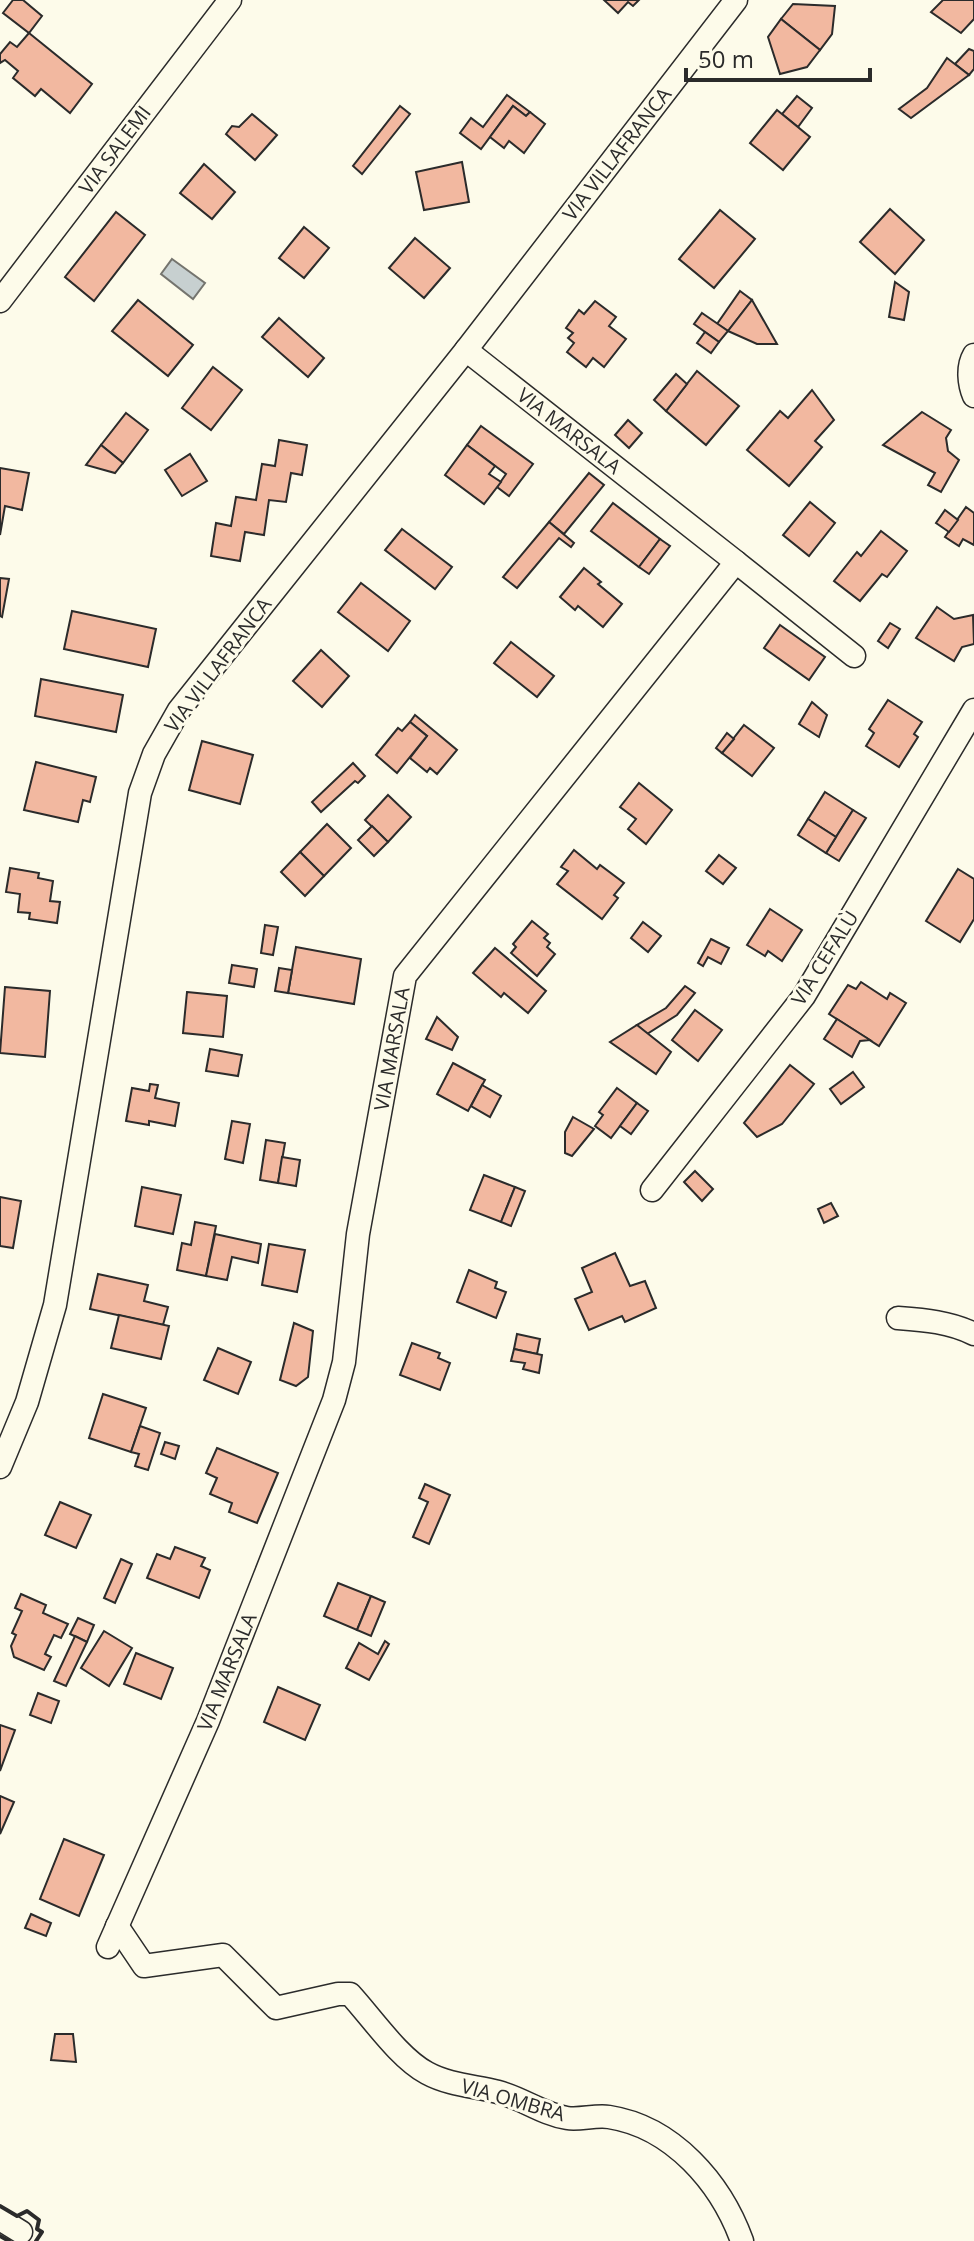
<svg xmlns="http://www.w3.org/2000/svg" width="974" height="2241" font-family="'Open Sans',sans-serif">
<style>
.water{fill:#c7d0d0;stroke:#74746e;stroke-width:2}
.building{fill:#f2b8a0;stroke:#2b2b2b;stroke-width:2}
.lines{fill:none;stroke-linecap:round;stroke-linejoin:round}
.street-casing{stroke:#2b2b2b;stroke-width:25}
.street{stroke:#fdfbea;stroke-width:22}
.wall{stroke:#2b2b2b;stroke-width:4}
.labels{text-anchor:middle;stroke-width:6;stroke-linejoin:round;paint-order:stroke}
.street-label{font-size:20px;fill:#2b2b2b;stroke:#fdfbea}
</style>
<rect width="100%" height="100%" fill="#fdfbea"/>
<polygon class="water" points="172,259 205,283 193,299 161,274"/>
<g class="building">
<polygon points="13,0 23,0 42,16 29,33 3,13"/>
<polygon points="604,0 639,0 633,6 628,2 618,13"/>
<polygon points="943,0 974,0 974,19 961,33 931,12"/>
<polygon points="793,4 835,6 832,34 820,50 781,19"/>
<polygon points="781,19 820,50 807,67 780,74 768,37"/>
<polygon points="29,33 92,84 70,113 41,89 35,96 13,78 18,71 5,60 0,63 0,54 10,42 17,47"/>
<polygon points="969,49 974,51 974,69 969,75 955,64"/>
<polygon points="947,58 969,75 911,118 899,109 927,88"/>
<polygon points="507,95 530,112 526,116 513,106 481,149 460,133 471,118 483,127"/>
<polygon points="797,96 812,108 798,127 782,114"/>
<polygon points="400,106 410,114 362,174 353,166"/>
<polygon points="513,106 526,116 530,112 545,124 524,153 509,141 504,148 490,137"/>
<polygon points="777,110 810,137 783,170 750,143"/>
<polygon points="252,114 277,135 255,160 226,134 232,126 239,127"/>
<polygon points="462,162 469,202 424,210 416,172"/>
<polygon points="204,164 235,192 212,219 180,193"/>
<polygon points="890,209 924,240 895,274 860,242"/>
<polygon points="720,210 755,239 714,288 679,259"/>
<polygon points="116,212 145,235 94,301 65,277"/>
<polygon points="304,227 329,248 304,278 279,258"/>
<polygon points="415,238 450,268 424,298 389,268"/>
<polygon points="895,282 909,292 904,320 889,317"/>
<polygon points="740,291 752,300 728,331 717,324"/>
<polygon points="138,300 193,345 168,376 112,331"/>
<polygon points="752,300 777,344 757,344 728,331"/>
<polygon points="595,301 616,317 609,326 626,339 604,367 593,358 586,367 567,352 574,343 568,338 573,333 566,328 579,310 584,314"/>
<polygon points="702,313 728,331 719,342 694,324"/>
<polygon points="279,318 324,358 308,377 262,337"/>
<polygon points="705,332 719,342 711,353 697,343"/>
<polygon points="213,367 242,390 211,430 182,408"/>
<polygon points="697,371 739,406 706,445 666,411"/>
<polygon points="676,374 687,384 666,411 654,400"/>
<polygon points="812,390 834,420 815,441 822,447 789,486 747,450 780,411 788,418"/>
<polygon points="922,412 951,430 946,438 948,451 959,460 941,492 928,485 935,473 883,445"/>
<polygon points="126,413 148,430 123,463 101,445"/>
<polygon points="628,420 642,433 629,448 615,435"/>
<polygon points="481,426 533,464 509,496 497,487 506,474 467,445"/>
<polygon points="279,440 307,445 302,475 291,473 286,502 269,500 264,535 245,532 240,561 211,556 216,523 231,526 236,497 256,500 262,464 275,466"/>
<polygon points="101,445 123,463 115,473 86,465"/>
<polygon points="467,445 495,466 489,474 501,482 484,504 445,475"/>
<polygon points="190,454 207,481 182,496 165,470"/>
<polygon points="0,468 29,473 22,510 5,506 0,535"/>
<polygon points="589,473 604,485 564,534 549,522"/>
<polygon points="810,502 835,523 809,556 783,535"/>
<polygon points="613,503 660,539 639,567 591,531"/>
<polygon points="966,507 974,513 974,545 963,539 959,546 945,537"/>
<polygon points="945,510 958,520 949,532 936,523"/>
<polygon points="549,522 574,543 571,547 559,538 517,588 503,577"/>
<polygon points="402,529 452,567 435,589 385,550"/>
<polygon points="881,531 907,551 887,577 882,574 860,601 834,581 857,552 861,556"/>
<polygon points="660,539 670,546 649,574 639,567"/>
<polygon points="584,568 601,582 598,584 622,604 603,627 578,606 575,610 560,597"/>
<polygon points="0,578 9,579 2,617 0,616"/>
<polygon points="361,583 410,621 388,651 338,612"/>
<polygon points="937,607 954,619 973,615 974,644 962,647 954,661 916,638"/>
<polygon points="72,611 156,629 148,667 64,649"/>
<polygon points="890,623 900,629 888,648 878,641"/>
<polygon points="780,625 825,657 809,680 764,648"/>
<polygon points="511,642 554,676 537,697 494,663"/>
<polygon points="321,650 349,676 322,707 293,681"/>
<polygon points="41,679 123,695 116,732 35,716"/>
<polygon points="888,700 922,722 914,734 918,737 899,767 866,746 874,733 869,729"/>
<polygon points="812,702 827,715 819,737 799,724"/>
<polygon points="415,715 457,750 437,774 430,768 427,772 410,758 427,736 410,722"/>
<polygon points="410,722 427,736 397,773 376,755 398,728 402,731"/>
<polygon points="744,725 774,748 752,776 722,753"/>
<polygon points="727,733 734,739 722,753 716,748"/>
<polygon points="202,741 253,755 240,804 189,790"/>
<polygon points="36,762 96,777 90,802 83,800 78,822 24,810"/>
<polygon points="353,763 365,776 358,783 355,781 321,812 312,802"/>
<polygon points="639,783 672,810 646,844 628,829 636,819 620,807"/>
<polygon points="825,792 853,810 836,837 808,819"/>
<polygon points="388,795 411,817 388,842 365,820"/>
<polygon points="853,810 866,818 839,861 826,853"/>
<polygon points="808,819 836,837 826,853 798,835"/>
<polygon points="327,824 351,848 324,876 300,852"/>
<polygon points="372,826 388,842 374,856 358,840"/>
<polygon points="574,850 597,869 600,865 624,883 614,895 618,898 602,919 557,884 568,871 561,867"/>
<polygon points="300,852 324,876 305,896 281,872"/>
<polygon points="719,855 736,868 723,884 706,871"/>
<polygon points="10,868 39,873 38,878 53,881 50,901 60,902 57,923 29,919 30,913 18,912 20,894 6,892"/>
<polygon points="958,869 974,879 974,919 960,942 926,921"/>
<polygon points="770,909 802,930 782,961 768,951 765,956 747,945"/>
<polygon points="532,921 548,934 544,938 550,943 547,947 555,954 537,976 511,953 516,947 513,944"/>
<polygon points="643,922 661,936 648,952 631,938"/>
<polygon points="265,925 278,927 273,955 261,953"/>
<polygon points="711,939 729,948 721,964 708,957 703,966 698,963"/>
<polygon points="296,947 361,959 354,1004 288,993"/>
<polygon points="495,948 546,991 528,1013 504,993 501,997 473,973"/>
<polygon points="232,965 257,969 254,987 229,983"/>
<polygon points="279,968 292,970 288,993 275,991"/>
<polygon points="861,982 887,999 890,993 906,1003 879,1046 829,1014 848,985 856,989"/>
<polygon points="685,986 695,993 677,1015 647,1034 637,1025 666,1008"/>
<polygon points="5,987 50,991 45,1057 0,1053"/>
<polygon points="187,992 227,996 223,1037 183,1033"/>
<polygon points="695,1010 722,1030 698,1061 672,1040"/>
<polygon points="437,1017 458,1037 452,1050 426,1039"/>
<polygon points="837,1019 870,1040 860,1041 852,1057 824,1039"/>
<polygon points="637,1025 671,1052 656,1074 610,1042"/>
<polygon points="210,1049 242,1055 238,1076 206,1071"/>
<polygon points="453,1063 485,1080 468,1111 437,1094"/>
<polygon points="790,1065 814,1084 782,1124 757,1137 744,1123"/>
<polygon points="853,1072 864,1087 841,1104 830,1089"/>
<polygon points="150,1084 158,1085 155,1098 179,1103 175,1126 149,1121 149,1125 126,1121 132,1088 149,1091"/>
<polygon points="482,1085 501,1096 490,1117 471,1106"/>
<polygon points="617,1088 637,1103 611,1138 595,1126 603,1115 599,1112"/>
<polygon points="637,1103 648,1111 631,1134 620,1126"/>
<polygon points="573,1117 594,1129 572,1156 565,1153 565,1132"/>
<polygon points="232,1121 250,1124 243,1163 225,1159"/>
<polygon points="266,1140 285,1143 278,1183 260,1180"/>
<polygon points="282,1157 300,1160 296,1186 278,1183"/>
<polygon points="695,1171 713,1189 702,1201 684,1182"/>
<polygon points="484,1175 515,1187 501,1222 470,1210"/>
<polygon points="142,1187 181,1195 173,1234 135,1226"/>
<polygon points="515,1187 525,1191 511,1226 501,1222"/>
<polygon points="0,1197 21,1201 13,1248 0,1246"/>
<polygon points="831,1203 838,1216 824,1223 818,1209"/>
<polygon points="195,1222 216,1226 206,1276 177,1270 182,1243 191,1245"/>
<polygon points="215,1234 261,1244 258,1263 232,1257 227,1280 206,1276"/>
<polygon points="269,1244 305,1250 297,1292 262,1285"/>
<polygon points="615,1253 630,1286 645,1281 656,1308 625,1322 622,1316 589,1330 575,1299 592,1292 582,1268"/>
<polygon points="469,1270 497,1282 495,1288 506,1292 496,1318 457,1302"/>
<polygon points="98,1274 148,1285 144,1301 168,1307 163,1325 90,1309"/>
<polygon points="119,1315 169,1326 161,1359 111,1348"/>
<polygon points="294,1323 313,1331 308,1377 296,1386 280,1380"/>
<polygon points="517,1334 540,1339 537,1354 514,1349"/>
<polygon points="412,1343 440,1353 438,1358 450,1363 440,1390 400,1375"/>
<polygon points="218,1348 251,1362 238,1394 204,1380"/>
<polygon points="514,1349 542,1355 539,1373 523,1369 525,1363 511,1361"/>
<polygon points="103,1394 146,1408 131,1452 89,1438"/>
<polygon points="140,1426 160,1433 148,1470 135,1466 139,1454 131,1452"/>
<polygon points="165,1442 179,1446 175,1459 161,1454"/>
<polygon points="217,1448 278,1473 257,1523 229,1512 232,1503 210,1494 217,1478 206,1473"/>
<polygon points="425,1484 450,1495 429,1544 413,1537 428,1502 419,1498"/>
<polygon points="60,1502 91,1515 76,1548 45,1535"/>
<polygon points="175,1547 205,1558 201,1566 210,1570 199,1598 147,1578 157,1554 170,1559"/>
<polygon points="121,1559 132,1564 115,1603 104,1598"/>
<polygon points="338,1583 371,1596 357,1630 324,1616"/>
<polygon points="21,1594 46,1605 43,1613 68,1624 61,1638 54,1635 45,1654 51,1657 44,1670 14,1657 11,1646 16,1635 12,1633 22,1611 15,1608"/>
<polygon points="371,1596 385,1602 371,1636 357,1630"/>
<polygon points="78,1618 94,1625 87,1642 70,1634"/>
<polygon points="104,1631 132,1648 109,1686 81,1668"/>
<polygon points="75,1636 87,1642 66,1686 54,1681"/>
<polygon points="385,1641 389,1644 369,1680 346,1668 359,1643 378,1654"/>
<polygon points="136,1653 173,1668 161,1699 124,1684"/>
<polygon points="278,1687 320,1705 305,1740 264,1722"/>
<polygon points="38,1693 59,1701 51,1723 30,1715"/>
<polygon points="0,1725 15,1730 0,1771"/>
<polygon points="0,1796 14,1802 0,1834"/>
<polygon points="64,1839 104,1855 79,1916 40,1899"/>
<polygon points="31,1914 51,1923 46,1936 25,1928"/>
<polygon points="55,2034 73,2034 76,2062 51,2060"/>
</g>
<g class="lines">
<defs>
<g id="street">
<polyline points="0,301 230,0"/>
<path d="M 974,355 C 967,367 969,384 974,396"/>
<polyline points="736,562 854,656"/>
<polyline points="652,1190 804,996 974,710"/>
<path d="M 898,1318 C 925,1320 950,1322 974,1334"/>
<polyline points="0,1467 27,1402 55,1305 140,793 154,754 179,710 466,350 736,0"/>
<path d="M 117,1926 L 144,1966 L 223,1955 L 276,2008 L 338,1994 L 350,1994 C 372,2018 399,2058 427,2073 C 449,2085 474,2086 498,2092 C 522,2098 542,2114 567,2118 C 580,2120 595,2115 609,2117 C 673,2127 721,2183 742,2241"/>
<polyline points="108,1947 208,1721 334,1400 344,1362 358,1234 405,976 736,562 466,350"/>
<polyline points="0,2219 21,2232"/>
</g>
</defs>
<use href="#street" class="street-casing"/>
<use href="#street" class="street"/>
<g class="wall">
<polyline points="0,2206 17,2216 27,2211 39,2220 37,2229 42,2232 36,2241"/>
<polyline points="0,2236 9,2241"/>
</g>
</g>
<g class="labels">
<g class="street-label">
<text transform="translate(115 150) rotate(-53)" y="7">VIA SALEMI</text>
<text transform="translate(617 154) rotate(-52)" y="7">VIA VILLAFRANCA</text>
<text transform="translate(569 431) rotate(38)" y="7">VIA MARSALA</text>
<text transform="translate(218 665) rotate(-53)" y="7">VIA VILLAFRANCA</text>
<text transform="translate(825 958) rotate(-58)" y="7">VIA CEFALÙ</text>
<text transform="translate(392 1049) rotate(-80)" y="7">VIA MARSALA</text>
<text transform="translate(227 1672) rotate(-68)" y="7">VIA MARSALA</text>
<text transform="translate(513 2100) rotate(16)" y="7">VIA OMBRA</text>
</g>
</g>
<path d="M686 68v12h184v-12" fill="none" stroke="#2b2b2b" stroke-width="4"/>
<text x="698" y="68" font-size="24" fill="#2b2b2b" stroke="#fdfbea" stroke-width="6" paint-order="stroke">50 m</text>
</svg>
